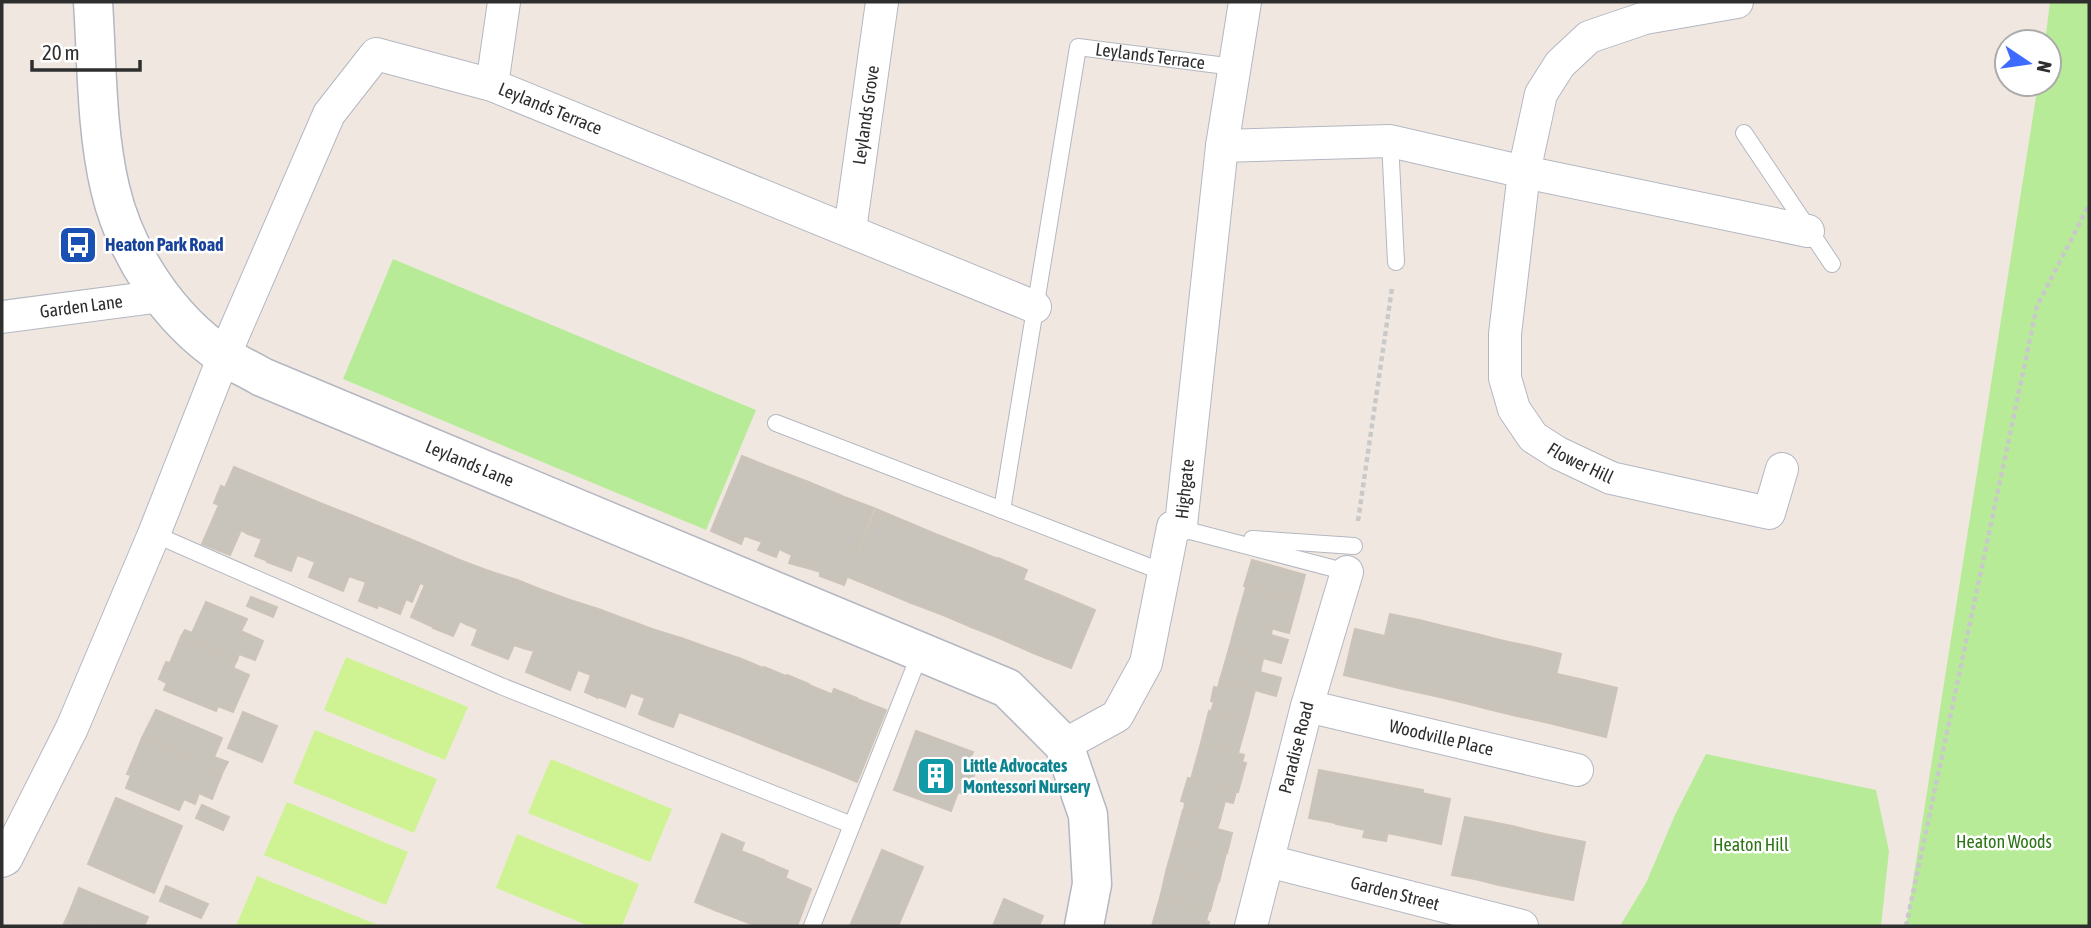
<svg xmlns="http://www.w3.org/2000/svg" width="2091" height="928" font-family="'Asap Condensed',sans-serif">
<style>
.green{fill:#b8eb98}
.pitch{fill:#cff393}
.building{fill:#c8c3bb;stroke:#ccc4b8;stroke-width:2}
.lines{fill:none;stroke-linecap:round;stroke-linejoin:round}
.service-casing{stroke:#b4b7c2;stroke-width:18}
.minor-casing{stroke:#b4b7c2;stroke-width:34}
.tertiary-casing{stroke:#b4b7c2;stroke-width:41}
.path{stroke:#c9c9c9;stroke-width:4.5;stroke-dasharray:5 3.5;stroke-linecap:butt}
.service{stroke:#fff;stroke-width:16}
.minor{stroke:#fff;stroke-width:32}
.tertiary{stroke:#fff;stroke-width:38}
.labels{text-anchor:middle;stroke-width:5;stroke-linejoin:round;paint-order:stroke}
.street-label{font-size:18px;fill:#2e2e2e;stroke:#fff}
.transit-label{font-size:18px;font-weight:bold;fill:#164399;stroke:#fff;text-anchor:start}
.culture-label{font-size:18px;font-weight:bold;fill:#0d838f;stroke:#fff;text-anchor:start}
.park-label{font-size:18px;fill:#2d7514;stroke:#fff}
</style>
<rect width="100%" height="100%" fill="#f0e8e0"/>
<g class="green">
<polygon points="2050,2 2089,2 2089,926 1906,926 2038,84 2049,84 2049,42 2045,42"/>
<polygon points="393,259 756,410 706,530 343,379"/>
<polygon points="1706,754 1876,790 1889,851 1881,926 1620,926 1646,883 1675,815"/>
</g>
<g class="pitch">
<polygon points="346,657 468,707 445,760 324,710"/>
<polygon points="315,730 437,779 414,833 293,783"/>
<polygon points="551,759 672,809 650,862 528,813"/>
<polygon points="287,802 408,852 386,905 264,855"/>
<polygon points="517,834 639,884 622,926 589,926 496,888"/>
<polygon points="257,876 378,925 377,926 236,926"/>
</g>
<g class="building">
<polygon points="742,456 772,468 741,544 711,531"/>
<polygon points="234,467 270,482 248,534 241,530 230,555 202,544 219,505 214,503 221,486 225,488"/>
<polygon points="772,468 806,481 776,557 758,550 762,542 745,536"/>
<polygon points="806,481 840,495 811,569 789,563 792,555 779,549"/>
<polygon points="270,482 296,493 268,561 255,556 262,539 248,534"/>
<polygon points="296,493 325,505 303,557 297,555 291,571 267,562"/>
<polygon points="839,495 874,508 844,585 820,576 820,572 811,569"/>
<polygon points="325,505 351,515 324,583 309,577 315,562 303,557"/>
<polygon points="876,509 907,522 880,590 848,577"/>
<polygon points="351,515 378,526 357,579 349,576 343,591 324,583"/>
<polygon points="907,522 938,535 911,603 880,590"/>
<polygon points="378,526 405,537 377,608 359,601 366,582 357,579"/>
<polygon points="938,535 971,548 943,615 911,603"/>
<polygon points="405,537 434,549 412,602 406,599 400,614 378,605"/>
<polygon points="971,548 998,559 971,627 943,615"/>
<polygon points="434,549 462,561 433,627 411,617 425,585 420,583"/>
<polygon points="998,558 1027,570 999,638 971,627"/>
<polygon points="1252,560 1305,575 1298,601 1244,586"/>
<polygon points="462,561 489,571 468,625 460,621 453,636 433,628"/>
<polygon points="489,571 517,580 490,652 472,645 478,629 468,625"/>
<polygon points="517,580 545,591 523,648 514,645 508,659 490,652"/>
<polygon points="1023,580 1057,594 1033,653 999,638"/>
<polygon points="1246,587 1298,601 1289,633 1237,619"/>
<polygon points="545,591 573,601 543,679 526,672 534,651 523,648"/>
<polygon points="1057,594 1095,610 1071,668 1033,653"/>
<polygon points="251,597 277,607 273,617 247,606"/>
<polygon points="573,601 601,610 570,690 543,679"/>
<polygon points="206,602 247,619 241,631 263,641 255,660 239,654 237,660 181,637 185,630 192,633"/>
<polygon points="601,610 628,620 598,698 585,692 591,675 578,670"/>
<polygon points="1390,614 1419,620 1403,689 1374,682"/>
<polygon points="1237,619 1272,628 1271,635 1288,640 1281,663 1229,649"/>
<polygon points="628,620 655,630 625,707 599,697"/>
<polygon points="1419,620 1447,627 1431,695 1403,689"/>
<polygon points="1447,627 1477,634 1461,702 1431,695"/>
<polygon points="1355,629 1385,636 1374,682 1344,675"/>
<polygon points="655,630 684,639 653,720 639,714 645,698 631,693"/>
<polygon points="1477,634 1504,641 1488,709 1461,702"/>
<polygon points="181,637 237,660 233,668 249,675 233,712 218,706 216,711 164,690 167,683 159,679 166,662 170,663"/>
<polygon points="684,639 712,649 687,715 679,712 673,727 653,720"/>
<polygon points="1504,641 1533,647 1517,716 1488,709"/>
<polygon points="1533,647 1561,654 1545,722 1517,716"/>
<polygon points="712,649 739,658 713,725 687,715"/>
<polygon points="1229,649 1263,659 1260,672 1281,678 1276,696 1220,680"/>
<polygon points="739,658 763,668 737,734 713,725"/>
<polygon points="764,667 786,676 759,743 737,734"/>
<polygon points="1557,674 1584,680 1573,729 1545,722"/>
<polygon points="787,675 809,684 782,752 759,743"/>
<polygon points="1220,680 1255,690 1247,721 1211,712 1214,702 1211,701 1214,687 1218,688"/>
<polygon points="1584,680 1617,688 1606,737 1573,729"/>
<polygon points="809,685 831,694 805,761 782,752"/>
<polygon points="834,689 857,698 828,770 805,761"/>
<polygon points="857,699 886,710 857,782 828,770"/>
<polygon points="156,710 222,738 214,757 228,762 223,771 142,738"/>
<polygon points="1209,711 1247,721 1238,753 1201,743"/>
<polygon points="243,712 277,726 262,762 228,748"/>
<polygon points="916,731 973,752 968,764 977,767 967,795 958,792 951,811 894,790"/>
<polygon points="142,738 223,771 212,799 199,793 195,804 184,799 179,810 126,788 131,775 127,774"/>
<polygon points="1201,743 1244,755 1242,762 1246,763 1238,792 1191,779"/>
<polygon points="1319,770 1345,775 1336,823 1309,818"/>
<polygon points="1345,775 1371,780 1361,829 1336,824"/>
<polygon points="1188,778 1236,792 1233,803 1225,801 1220,820 1184,810 1185,802 1181,801"/>
<polygon points="1371,780 1397,785 1386,841 1363,837 1365,830 1361,829"/>
<polygon points="1397,785 1423,790 1413,838 1387,833"/>
<polygon points="1422,793 1450,799 1441,844 1413,838"/>
<polygon points="116,798 182,826 154,893 88,864"/>
<polygon points="202,805 229,817 223,830 196,818"/>
<polygon points="1183,810 1220,820 1217,829 1232,833 1227,853 1175,840"/>
<polygon points="1465,817 1487,821 1475,879 1452,875"/>
<polygon points="1487,821 1512,826 1499,885 1475,879"/>
<polygon points="1512,826 1536,832 1523,890 1499,885"/>
<polygon points="1536,832 1559,837 1547,895 1523,890"/>
<polygon points="722,834 744,843 717,911 695,902"/>
<polygon points="1559,837 1585,842 1573,900 1547,895"/>
<polygon points="1175,840 1226,853 1219,882 1167,868"/>
<polygon points="882,850 923,867 898,926 850,926"/>
<polygon points="741,851 764,860 741,920 717,911"/>
<polygon points="764,861 788,871 766,926 756,926 741,920"/>
<polygon points="1167,868 1218,882 1210,911 1160,898"/>
<polygon points="785,878 811,889 797,926 766,926"/>
<polygon points="166,886 208,904 201,918 160,901"/>
<polygon points="79,888 148,917 144,926 99,926 69,913"/>
<polygon points="1160,898 1209,910 1206,921 1209,922 1208,926 1152,926"/>
<polygon points="1004,899 1043,916 1039,926 993,926"/>
<polygon points="69,913 99,926 63,926"/>
</g>
<g class="lines">
<defs>
<g id="service">
<polyline points="1744,133 1832,264"/>
<polyline points="1390,141 1396,262"/>
<polyline points="776,423 1163,572"/>
<path id="s1" d="M 1002,510 L 1078,47 L 1234,67"/>
<polyline points="1175,527 1347,572"/>
<polyline points="154,534 501,686 852,825"/>
<polyline points="1252,539 1354,546"/>
<polyline points="812,926 921,651"/>
</g>
<g id="minor">
<path id="s2" d="M 1737,2 L 1645,18 L 1589,37 L 1560,64 L 1541,94 L 1524,172 L 1505,334 L 1505,378 L 1514,409 L 1533,437 L 1558,453 L 1611,478 L 1769,513 L 1782,469"/>
<polyline points="492,85 504,2"/>
<polyline points="1222,146 1390,141 1524,172 1808,231"/>
<path id="s3" d="M 850,230 L 882,2"/>
<path id="s4" d="M 2,317 L 162,296"/>
<path id="s5" d="M 1307,706 L 1577,770"/>
<path id="s6" d="M 1064,745 L 1117,716 L 1146,663 L 1173,527 L 1181,525 L 1222,146 L 1245,2"/>
<path id="s7" d="M 2,861 L 6,859 L 72,728 L 154,534 L 224,356 L 329,114 L 376,54 L 492,85 L 1035,307"/>
<path id="s8" d="M 1268,861 L 1522,926"/>
<path id="s9" d="M 1251,926 L 1307,706 L 1347,572"/>
</g>
<g id="tertiary">
<path id="s10" d="M 93,2 C 97,62 96,129 110,188 C 125,253 168,319 225,357 C 237,364 250,370 262,377 L 1007,688 L 1064,745 L 1088,815 L 1092,884 L 1084,926"/>
</g>
</defs>
<use href="#service" class="service-casing"/>
<use href="#minor" class="minor-casing"/>
<use href="#tertiary" class="tertiary-casing"/>
<g class="path">
<polyline points="1358,521 1392,288"/>
<polyline points="1906,926 2037,306 2089,205"/>
</g>
<use href="#service" class="service"/>
<use href="#minor" class="minor"/>
<use href="#tertiary" class="tertiary"/>
</g>
<defs>
<symbol id="bus-square" viewBox="-11 -11 22 22"><rect x="-9" y="-9" width="18" height="18" rx="4" fill="#1a4fb4" stroke="#fff"/><path d="M-5-6H5V4H4V6H2V4H-2V6H-4V4H-5ZM-3.5-4V0h7V-4ZM-3.5 1.2v1.5H-2V1.2ZM2 1.2v1.5H3.5V1.2Z" fill="#fff"/></symbol>
<symbol id="building-square" viewBox="-11 -11 22 22"><rect x="-9" y="-9" width="18" height="18" rx="4" fill="#0f9aa8" stroke="#fff"/><path d="M-4-6H4V6H1V3H-1V6H-4ZM-2.5-4.3h1.7v1.8h-1.7ZM.8-4.3h1.7v1.8H.8ZM-2.5-1h1.7V.8h-1.7ZM.8-1h1.7V.8H.8Z" fill="#fff"/></symbol>
</defs>
<g fill-rule="evenodd">
<use href="#bus-square" x="56" y="223" width="44" height="44"/>
<use href="#building-square" x="914" y="754" width="44" height="44"/>
</g>
<g class="labels">
<g class="street-label">
<text dy="6" stroke="none"><textPath href="#s1" startOffset="542">Leylands Terrace</textPath></text>
<text dy="6" stroke="none"><textPath href="#s7" startOffset="1076">Leylands Terrace</textPath></text>
<text dy="6" stroke="none"><textPath href="#s3" startOffset="116">Leylands Grove</textPath></text>
<text dy="6" stroke="none"><textPath href="#s4" startOffset="80">Garden Lane</textPath></text>
<text dy="6" stroke="none"><textPath href="#s2" startOffset="635">Flower Hill</textPath></text>
<text dy="6" stroke="none"><textPath href="#s10" startOffset="663">Leylands Lane</textPath></text>
<text dy="6" stroke="none"><textPath href="#s6" startOffset="304">Highgate</textPath></text>
<text dy="6" stroke="none"><textPath href="#s5" startOffset="138">Woodville Place</textPath></text>
<text dy="6" stroke="none"><textPath href="#s9" startOffset="184">Paradise Road</textPath></text>
<text dy="6" stroke="none"><textPath href="#s8" startOffset="131">Garden Street</textPath></text>
</g>
<g class="transit-label">
<text x="105" y="251">Heaton Park Road</text>
</g>
<g class="culture-label">
<text x="963" y="772">Little Advocates<tspan x="963" dy="21">Montessori Nursery</tspan></text>
</g>
<g class="park-label">
<text x="2004" y="848">Heaton Woods</text>
<text x="1751" y="851">Heaton Hill</text>
</g>
</g>
<rect width="2091" height="928" fill="none" stroke="#2e2e2e" stroke-width="7"/>
<g transform="translate(2028 63) rotate(103)"><circle r="33" fill="#ffffff" stroke="#ababab" stroke-width="2"/>
<path d="M0-5L12 26L0 18L-12 26Z" fill="#3e6bff"/>
<text y="-10" font-size="19" font-weight="bold" text-anchor="middle" fill="#2e2e2e">N</text>
</g>
<path d="M32 60v10h108v-10" fill="none" stroke="#2e2e2e" stroke-width="3.5"/>
<text x="42" y="60" font-size="21" fill="#2e2e2e" stroke="#ffffff" stroke-width="5" paint-order="stroke">20 m</text>
</svg>
